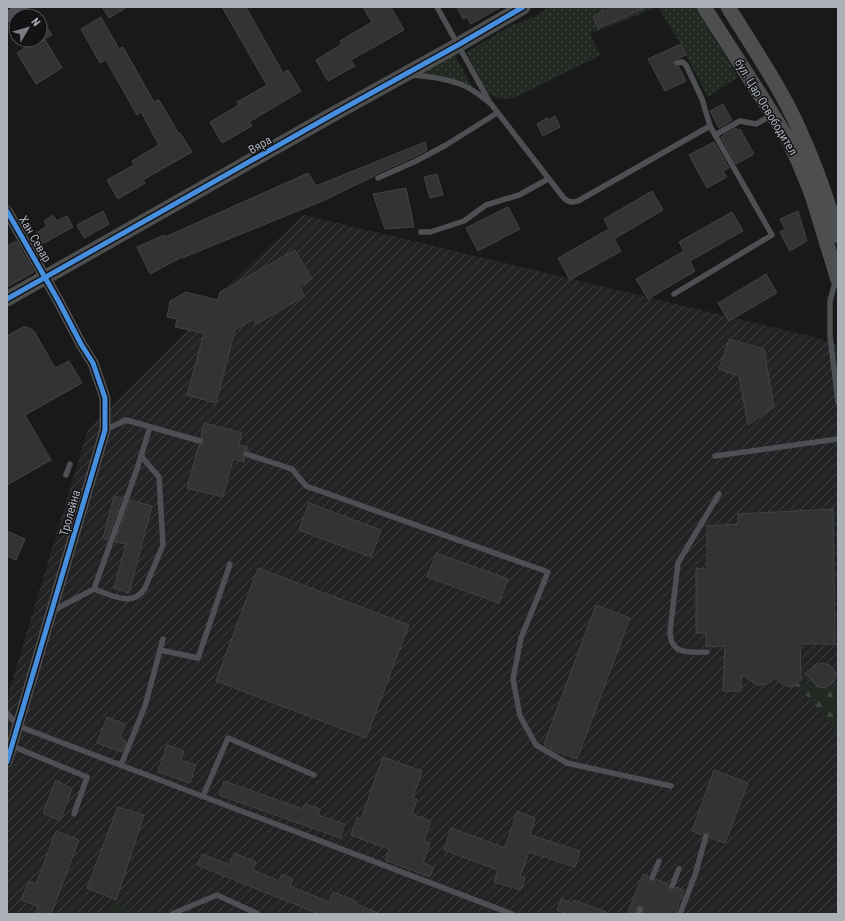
<svg xmlns="http://www.w3.org/2000/svg" width="845" height="921" font-family="'Roboto Condensed',sans-serif">
<style>
.industrial{fill:url(#industrial-furrows)}
.grass{fill:url(#grass-dots)}
.forest{fill:url(#forest-firs)}
.park{fill:#222822}
.building{fill:#333334;stroke:#424345}
.lines{fill:none;stroke-linecap:round;stroke-linejoin:round}
.lane{stroke:#4e4f52;stroke-width:5.5}
.street{stroke:#4e4f52;stroke-width:11}
.secondary{stroke:#4d4e4f;stroke-width:15}
.cycleway-casing{stroke:#131315;stroke-width:8}
.cycleway{stroke:#468fdf;stroke-width:5}
.labels{text-anchor:middle;stroke-width:3;stroke-linejoin:round;paint-order:stroke}
.street-label{font-size:12px;fill:#acb1b8;stroke:#131315}
</style>
<defs>
<pattern id="industrial-furrows" width="10" height="10" patternUnits="userSpaceOnUse"><rect width="10" height="10" fill="#232325"/><path d="M-1 1l2-2M0 10L10 0M9 11l2-2" fill="none" stroke="#404143"/></pattern>
<pattern id="grass-dots" width="8" height="8" patternUnits="userSpaceOnUse"><rect width="8" height="8" fill="#222822"/><path d="M2 2h.1M6 6h.1" fill="none" stroke="#3f4540" stroke-width="1.8" stroke-linecap="round"/></pattern>
<pattern id="forest-firs" width="22" height="20" patternUnits="userSpaceOnUse"><rect width="22" height="20" fill="#222822"/><path d="M5 1l3.5 6h-7zM16 11l3.5 6h-7z" fill="#3f4540"/></pattern>
</defs>
<rect width="100%" height="100%" fill="#191919"/>
<polygon class="industrial" points="304,215 814,337 838,345 838,914 7,914 7,698 88,429 227,291 228,285"/>
<g class="grass">
<polygon points="549,7 658,7 590,34 601,55 514,98 502,99 488,94 466,52 510,26 534,17"/>
<polygon points="658,7 695,7 738,77 711,95 707,96 679,41"/>
<path d="M 453,52 L 473,88 C 454,79 436,74 415,72 Z"/>
</g>
<polygon class="forest" points="798,683 815,684 818,687 822,688 838,687 838,734 803,691 795,685"/>
<polygon class="park" points="112,903 138,914 106,914"/>
<g class="building">
<polygon points="102,7 127,7 109,18"/>
<polygon points="222,7 246,7 283,73 288,70 301,91 249,122 252,126 222,143 210,122 239,105 237,102 267,85"/>
<polygon points="363,7 391,7 404,30 351,60 355,66 328,81 316,60 342,44 340,41 372,22"/>
<polygon points="457,7 501,7 471,24 467,17 463,19"/>
<polygon points="613,7 647,7 598,28 593,16"/>
<polygon points="40,15 52,35 43,40 45,40 62,68 36,84 17,53 32,43 30,40 40,40"/>
<polygon points="101,17 119,49 123,47 154,102 159,100 179,134 180,133 192,152 143,180 145,183 118,199 107,180 134,165 132,161 159,145 141,112 137,115 106,60 100,63 81,29"/>
<polygon points="681,44 686,55 675,60 673,63 675,67 679,67 686,81 665,91 648,59"/>
<polygon points="723,104 732,120 719,128 710,111"/>
<polygon points="555,116 560,127 543,136 537,124 547,118 548,120"/>
<polygon points="736,128 738,130 740,129 754,154 736,164 721,137 724,136 723,135"/>
<polygon points="425,142 427,150 414,157 376,174 374,176 325,200 182,258 182,257 150,274 137,247 164,235 165,237 308,173 316,186"/>
<polygon points="714,142 729,168 723,171 727,177 707,188 689,155"/>
<polygon points="437,174 443,195 430,198 424,177"/>
<polygon points="406,188 414,227 385,229 373,194"/>
<polygon points="652,191 663,210 614,239 621,251 570,280 558,258 609,229 604,219"/>
<polygon points="508,207 520,229 478,251 466,228"/>
<polygon points="103,211 109,224 84,238 77,225"/>
<polygon points="798,211 807,241 790,251 780,232 785,229 780,219"/>
<polygon points="732,212 743,231 690,261 695,271 648,299 636,279 684,251 679,242"/>
<polygon points="53,215 57,221 67,216 73,227 42,244 36,233 47,226 44,221"/>
<polygon points="16,241 34,272 7,287 7,246"/>
<polygon points="295,250 312,279 299,286 305,296 256,324 254,319 235,330 216,403 187,395 204,333 175,327 177,319 167,317 170,301 186,292 218,300 220,292"/>
<polygon points="766,274 777,293 729,321 718,303"/>
<polygon points="23,327 27,327 31,329 34,331 55,368 69,361 82,383 25,415 51,460 7,485 7,336"/>
<polygon points="729,339 764,349 774,407 748,425 739,376 719,369"/>
<polygon points="204,423 242,433 239,445 248,447 247,450 243,451 242,453 243,457 245,458 244,462 233,459 223,497 187,488 199,445 203,444 204,442 203,438 201,437"/>
<polygon points="114,496 122,498 107,540 103,538"/>
<polygon points="130,500 152,506 129,593 114,588 126,544 115,542"/>
<polygon points="309,503 381,530 371,557 299,530"/>
<polygon points="833,509 835,644 800,644 801,680 798,683 795,685 791,687 783,685 775,678 767,684 763,685 759,685 755,684 742,674 741,691 723,691 725,646 706,647 706,633 696,633 696,568 707,569 707,526 738,524 738,514"/>
<polygon points="7,531 25,539 16,560 7,556"/>
<polygon points="436,553 508,579 499,603 427,577"/>
<polygon points="258,568 409,625 366,738 216,681"/>
<polygon points="596,605 630,618 577,759 553,750 544,744"/>
<polygon points="822,663 830,665 835,671 836,675 835,679 833,683 826,687 822,688 818,687 815,684 805,673 818,664"/>
<polygon points="107,717 125,724 120,738 126,741 122,752 97,743"/>
<polygon points="167,745 184,751 181,760 196,765 190,783 158,772"/>
<polygon points="383,757 422,771 413,798 417,799 412,814 431,821 424,841 430,843 423,863 434,867 430,877 385,860 389,849 351,835 357,817 361,819"/>
<polygon points="714,770 748,783 725,843 710,838 710,835 708,832 705,832 702,835 692,831"/>
<polygon points="56,780 72,789 60,821 43,813"/>
<polygon points="224,781 303,809 305,804 320,809 318,815 345,824 340,838 219,795"/>
<polygon points="118,807 144,815 116,900 87,888"/>
<polygon points="517,811 535,818 530,835 580,851 575,867 529,852 520,877 525,878 521,890 494,882 498,870 444,850 451,828 505,848"/>
<polygon points="56,831 79,840 51,914 35,914 38,906 21,900 29,881 36,884"/>
<polygon points="234,853 256,862 253,870 279,881 282,874 293,879 290,886 329,902 333,892 356,901 355,903 380,914 319,914 197,865 202,854 230,865"/>
<polygon points="643,874 648,876 648,880 651,882 654,882 656,879 668,884 668,888 671,890 674,890 676,887 684,890 675,914 643,914 644,908 642,906 640,905 637,907 635,914 627,914"/>
<polygon points="561,899 572,903 574,900 609,913 609,914 567,914 557,910"/>
</g>
<g class="lines">
<g class="lane">
<polyline points="437,7 489,101"/>
<polyline points="677,63 682,62 686,65 702,99 710,126"/>
<path d="M 411,75 C 428,76 444,78 460,84 C 472,88 482,97 491,104 L 563,197 C 567,202 572,203 578,201 L 710,126 L 772,235 L 674,294"/>
<polyline points="715,135 740,121 756,124 772,115"/>
<polyline points="378,178 416,161 446,145 497,113"/>
<polyline points="421,232 430,232 464,221 486,205 519,195 548,179"/>
<polyline points="836,279 830,301 830,336 838,402"/>
<polyline points="105,430 126,420 200,441"/>
<polyline points="246,454 292,469 306,486 548,572 521,638 513,679 520,716 536,745 567,763 671,786"/>
<polyline points="715,456 838,439"/>
<polyline points="66,475 70,464"/>
<path d="M 94,589 C 111,595 133,608 145,588 L 163,545 L 159,477 L 141,456"/>
<polyline points="52,611 94,589 137,469 150,427"/>
<polyline points="160,650 198,658 230,564"/>
<path d="M 707,652 C 690,652 671,656 670,632 L 678,563 L 719,494"/>
<polyline points="7,713 18,726 512,914"/>
<polyline points="12,746 87,777 74,814"/>
<polyline points="121,765 145,706 163,639"/>
<polyline points="203,796 228,738 314,775"/>
<polyline points="652,878 659,861"/>
<polyline points="672,886 679,869"/>
<polyline points="172,914 217,895 258,914"/>
<polyline points="639,914 640,909"/>
<polyline points="680,914 695,875 706,836"/>
</g>
<g class="street">
<polyline points="7,17 23,7"/>
<polyline points="7,211 59,302 81,344 93,363 105,398 105,430 7,762"/>
</g>
<g class="secondary">
<polyline points="704,7 768,107 790,143 799,163 812,195 838,280"/>
<path d="M 728,7 C 754,49 783,91 802,136 C 817,169 828,202 838,236"/>
<polyline points="7,299 330,116 458,45 523,7"/>
</g>
<defs>
<g id="cycleway">
<polyline points="7,211 59,302 81,344 93,363 105,398 105,430 7,762"/>
<polyline points="7,299 330,116 458,45 523,7"/>
</g>
</defs>
<use href="#cycleway" class="cycleway-casing"/>
<use href="#cycleway" class="cycleway"/>
</g>
<g class="labels">
<g class="street-label">
<text transform="translate(766 107) rotate(59)" y="4">бул. Цар Освободител</text>
<text transform="translate(260 145) rotate(-30)" y="4">Вяра</text>
<text transform="translate(35 239) rotate(60)" y="4">Хан Севар</text>
<text transform="translate(70 513) rotate(-74)" y="4">Тролейна</text>
</g>
</g>
<rect width="845" height="921" fill="none" stroke="#acb1b8" stroke-width="16"/>
<g transform="translate(28 28) rotate(52)"><circle r="19" fill="#131315" stroke="#505256"/>
<path d="M0-3L7 15L0 10L-7 15Z" fill="#797c80"/>
<text y="-6" font-size="11" font-weight="bold" text-anchor="middle" fill="#acb1b8">N</text>
</g>
</svg>
